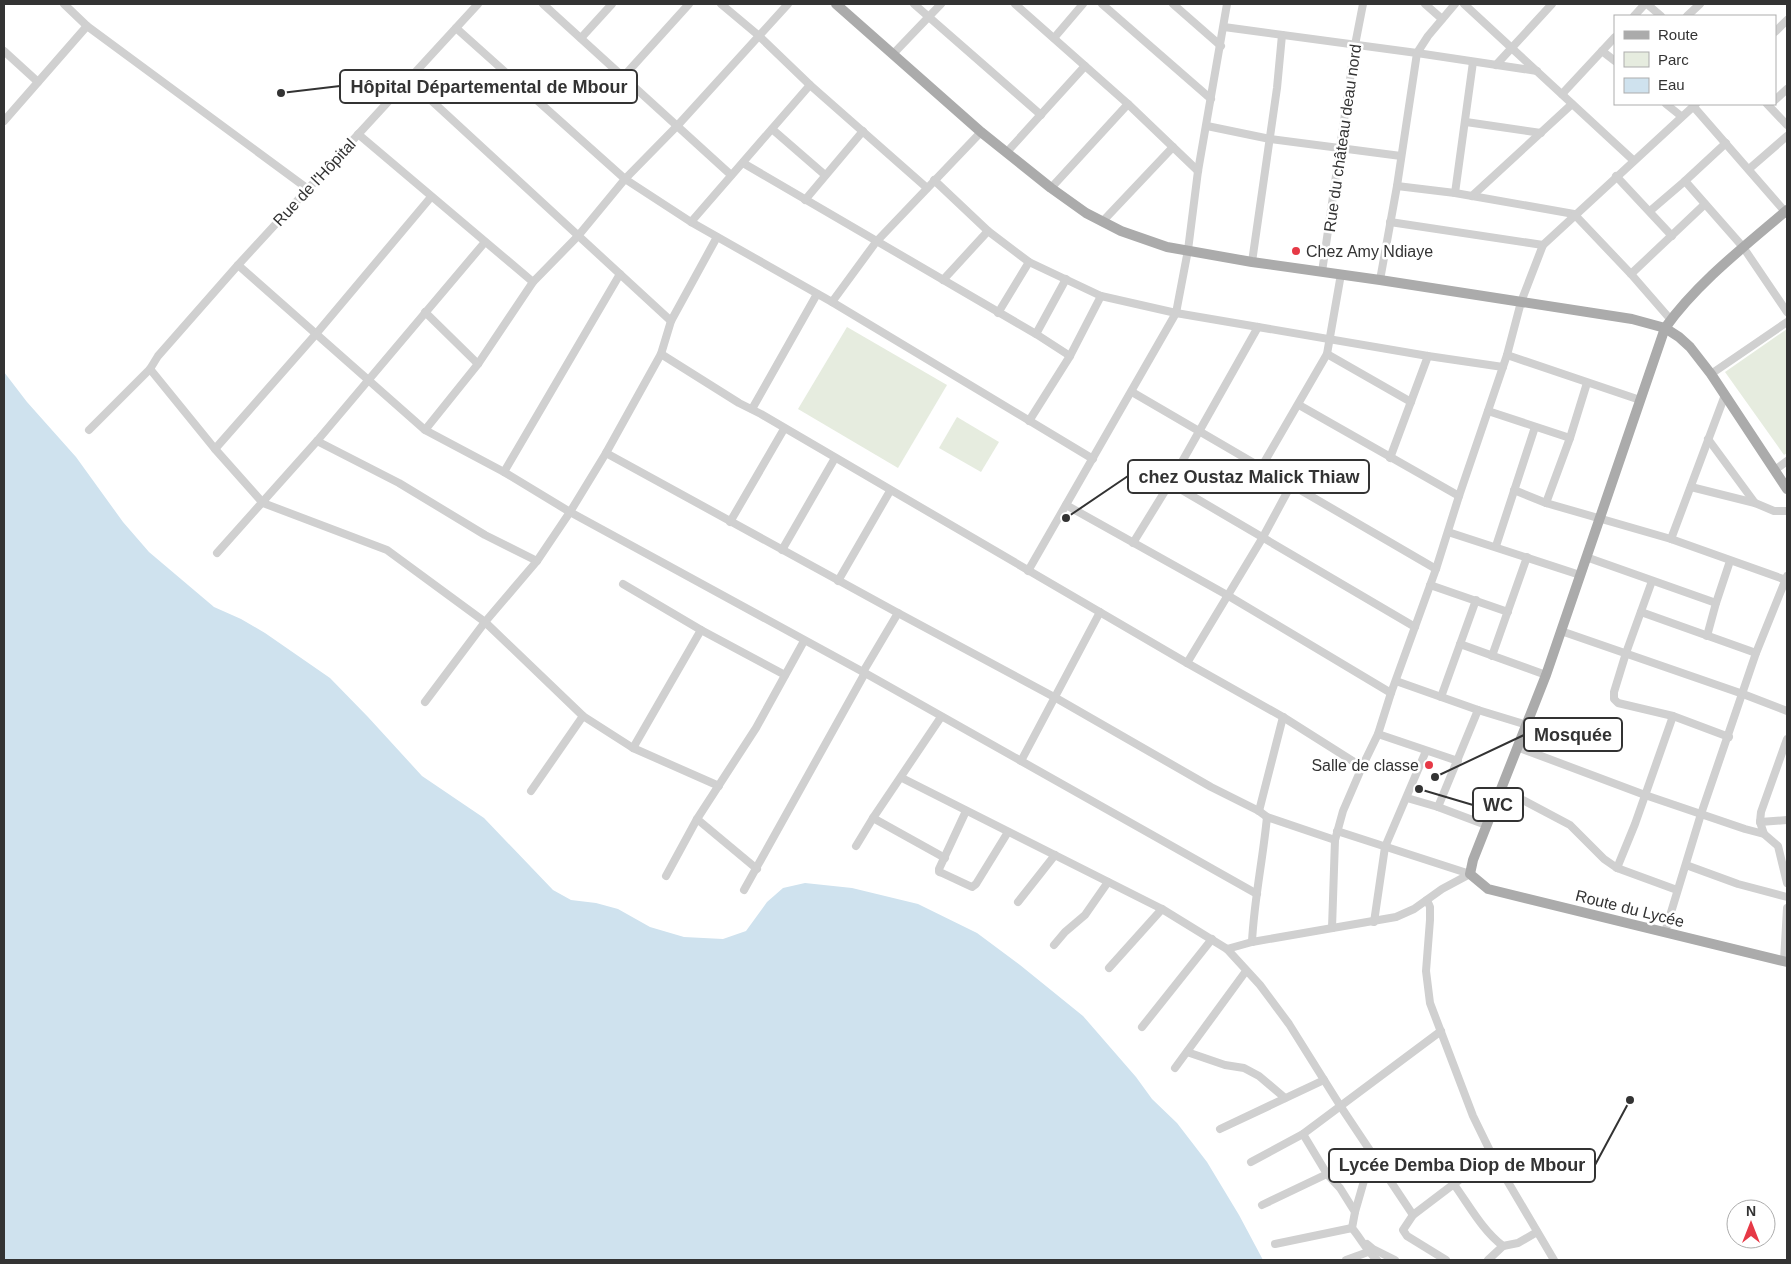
<svg xmlns="http://www.w3.org/2000/svg" width="1791" height="1264" font-family="Arial,sans-serif">
<style>
.green{fill:#e6ecdf}
.water{fill:#cfe2ee}
.lines{fill:none;stroke-linecap:round;stroke-linejoin:round}
.minor{stroke:#d0d0d0;stroke-width:8}
.major{stroke:#ababab;stroke-width:10}
.poi-dot{fill:#e63946;stroke:#fff;stroke-width:2}
.labels{text-anchor:middle;stroke-width:5;stroke-linejoin:round;paint-order:stroke}
.street-label{font-size:16px;fill:#333;stroke:#fff}
.poi-label{font-size:16px;fill:#333;stroke:#fff;text-anchor:start}
.leader{fill:none;stroke:#333;stroke-width:2}
.callout-dot{fill:#333;stroke:#fff;stroke-width:2}
.callout{fill:#fff;stroke:#333;stroke-width:2}
.callout-label{font-size:18px;text-anchor:middle;font-weight:bold;fill:#333}
</style>
<rect width="100%" height="100%" fill="#fff"/>
<g class="green">
<polygon points="847,327 947,385 898,468 798,409"/>
<polygon points="1787,329 1787,453 1784,455 1725,372"/>
<polygon points="957,417 999,442 981,472 939,448"/>
</g>
<polygon class="water" points="4,372 27,402 76,457 123,522 149,552 214,607 241,619 265,633 330,678 368,717 422,776 484,818 553,890 571,900 596,903 618,909 650,927 684,937 723,939 746,931 767,902 783,888 805,883 852,888 918,904 977,933 1020,965 1083,1016 1136,1077 1152,1099 1177,1123 1207,1162 1239,1215 1263,1260 4,1260"/>
<g class="lines">
<g class="minor">
<polyline points="64,4 87,26 308,189"/>
<polyline points="478,4 238,265 158,356 150,369 215,449 263,503 387,550 485,622 583,716 633,748 719,786"/>
<polyline points="543,4 731,175"/>
<polyline points="721,4 758,35 810,85 927,188"/>
<polyline points="914,4 1041,115"/>
<polyline points="1015,4 1128,104 1198,171"/>
<polyline points="1102,4 1211,99"/>
<polyline points="1173,4 1221,46"/>
<polyline points="1425,4 1442,19"/>
<polyline points="1464,4 1633,160"/>
<polyline points="1647,4 1661,16"/>
<polyline points="1634,16 1645,4"/>
<polyline points="1687,16 1700,4"/>
<polyline points="1224,27 1417,53 1537,71"/>
<polyline points="456,28 625,179 691,222 832,302 1093,459"/>
<polyline points="1775,32 1787,20"/>
<polyline points="581,38 612,4"/>
<polyline points="1054,38 1083,4"/>
<polyline points="4,51 38,82"/>
<polyline points="1602,51 1615,37"/>
<polyline points="894,53 941,4"/>
<polyline points="1496,65 1552,4"/>
<polyline points="624,76 689,4"/>
<polyline points="408,79 671,321"/>
<polyline points="1562,94 1602,51 1615,61"/>
<polyline points="1775,100 1787,89"/>
<polyline points="1666,104 1681,116"/>
<polyline points="1767,104 1787,125"/>
<polyline points="1693,106 1787,214"/>
<polyline points="4,121 87,26"/>
<polyline points="1466,122 1541,133"/>
<polyline points="1207,126 1270,139 1401,156"/>
<polyline points="772,129 825,175"/>
<polyline points="358,134 533,282"/>
<polyline points="1007,152 1085,66"/>
<polyline points="743,163 1036,334 1070,356"/>
<polyline points="1749,169 1787,136"/>
<polyline points="1616,176 1672,236"/>
<polyline points="934,180 988,231 1029,262 1101,296 1176,313 1428,356 1503,367"/>
<polyline points="1685,181 1726,143"/>
<polyline points="1397,186 1455,193 1574,214 1631,274 1671,320"/>
<polyline points="1051,188 1128,104"/>
<polyline points="1455,193 1473,62"/>
<polyline points="1472,196 1572,104"/>
<polyline points="805,200 863,131"/>
<polyline points="1650,211 1685,181 1743,247 1787,312"/>
<polyline points="691,222 810,85"/>
<polyline points="1102,222 1173,147"/>
<polyline points="1390,222 1543,245"/>
<polyline points="1252,262 1277,88 1282,35"/>
<polyline points="238,265 425,430 504,472 570,512 865,673 1257,894"/>
<polyline points="1322,272 1355,45 1363,4"/>
<polyline points="1631,274 1705,204"/>
<polyline points="943,280 988,231"/>
<polyline points="1380,280 1397,186 1417,53 1428,36 1455,4"/>
<polyline points="832,302 876,242 981,132"/>
<polyline points="425,312 478,364"/>
<polyline points="998,313 1029,262"/>
<polyline points="1036,334 1066,279"/>
<polyline points="661,354 739,403 761,414 1187,663 1283,717 1362,767"/>
<polyline points="1327,354 1411,402"/>
<polyline points="1507,355 1640,400"/>
<polyline points="1711,374 1787,322"/>
<polyline points="1132,392 1436,569"/>
<polyline points="1299,405 1459,496"/>
<polyline points="752,409 817,294"/>
<polyline points="1488,411 1570,438 1546,503"/>
<polyline points="1029,421 1070,356 1101,296"/>
<polyline points="89,430 150,369"/>
<polyline points="425,430 478,364 533,282 578,236 625,179 678,125 788,4"/>
<polyline points="1570,438 1587,383"/>
<polyline points="1708,439 1755,503"/>
<polyline points="317,441 399,483 485,535 537,561"/>
<polyline points="215,449 316,334 431,197"/>
<polyline points="606,453 898,613 1056,698 1211,787 1259,811 1267,817 1335,840"/>
<polyline points="1390,458 1428,356"/>
<polyline points="1262,466 1327,354 1341,274"/>
<polyline points="1775,470 1787,461"/>
<polyline points="504,472 620,274"/>
<polyline points="1170,483 1415,627"/>
<polyline points="1691,487 1755,503 1774,511 1787,511"/>
<polyline points="1514,490 1546,503 1671,539 1786,580"/>
<polyline points="1066,505 1227,595 1391,693"/>
<polyline points="730,522 784,429"/>
<polyline points="1448,532 1580,575"/>
<polyline points="1671,539 1725,395"/>
<polyline points="1133,543 1170,483 1258,327"/>
<polyline points="1496,546 1535,427"/>
<polyline points="782,550 835,458"/>
<polyline points="217,553 317,441 485,242"/>
<polyline points="1586,557 1716,603"/>
<polyline points="1028,571 1176,313 1188,250 1198,171 1227,4"/>
<polyline points="838,581 890,491"/>
<polyline points="1652,581 1626,653 1614,692 1614,699 1618,703 1673,716 1729,737"/>
<polyline points="623,584 701,630 785,675"/>
<polyline points="1430,585 1508,612"/>
<polyline points="1641,612 1756,653"/>
<polyline points="1561,631 1743,694 1787,711"/>
<polyline points="1707,636 1716,603 1730,561"/>
<polyline points="1460,644 1546,675"/>
<polyline points="1492,656 1527,557"/>
<polyline points="1187,663 1263,537 1291,485"/>
<polyline points="863,672 898,613"/>
<polyline points="1396,681 1478,710 1527,725"/>
<polyline points="1441,697 1476,600"/>
<polyline points="425,702 485,622 537,561 570,512 606,453 661,354 671,321 717,237"/>
<polyline points="1378,734 1458,761"/>
<polyline points="1517,747 1645,795 1745,829 1764,834 1778,846 1787,883"/>
<polyline points="633,748 701,630"/>
<polyline points="1021,761 1100,612"/>
<polyline points="902,778 1162,909 1227,949 1260,985 1289,1024 1341,1107 1413,1215"/>
<polyline points="1502,789 1570,825 1604,859 1617,868 1677,890"/>
<polyline points="531,791 583,716"/>
<polyline points="1407,798 1438,807 1486,825"/>
<polyline points="1438,807 1478,710"/>
<polyline points="966,811 939,869 939,872 942,873 972,887 976,884 1008,832"/>
<polyline points="1259,811 1283,717"/>
<polyline points="873,818 945,858"/>
<polyline points="697,819 757,869"/>
<polyline points="1760,822 1787,820"/>
<polyline points="1337,831 1470,874"/>
<polyline points="1764,834 1760,822 1761,812 1787,739"/>
<polyline points="856,846 873,818 941,717"/>
<polyline points="1686,865 1738,884 1787,897"/>
<polyline points="1617,868 1635,824 1673,716"/>
<polyline points="666,876 697,819 756,728 804,641"/>
<polyline points="744,890 865,673"/>
<polyline points="1427,900 1430,907 1430,920 1426,971 1430,1003 1473,1116 1492,1155 1554,1260"/>
<polyline points="1018,902 1055,855"/>
<polyline points="1374,922 1385,847 1426,751"/>
<polyline points="1332,928 1335,840 1343,811 1362,767 1378,734 1391,693 1436,569 1459,496 1507,355 1521,302 1543,245 1696,104"/>
<polyline points="1665,932 1701,814 1756,653 1787,576"/>
<path d="M 1252,942 C 1254,900 1263,859 1267,817"/>
<polyline points="1054,945 1065,932 1085,915 1108,882"/>
<polyline points="1227,949 1252,942 1396,917 1414,909 1442,889 1470,874"/>
<polyline points="1784,961 1787,908"/>
<polyline points="1109,968 1162,909"/>
<polyline points="1142,1027 1212,939"/>
<polyline points="1187,1052 1225,1065 1244,1068 1259,1076 1285,1098"/>
<polyline points="1175,1068 1246,971"/>
<polyline points="1220,1129 1324,1080"/>
<path d="M 1303,1134 L 1327,1174 L 1340,1188 L 1355,1212 L 1352,1228 C 1361,1239 1367,1251 1377,1260"/>
<polyline points="1251,1162 1303,1134 1441,1031"/>
<path d="M 1453,1183 C 1469,1205 1482,1230 1503,1246 L 1518,1243 L 1537,1232"/>
<polyline points="1262,1205 1327,1174"/>
<polyline points="1355,1212 1372,1153"/>
<polyline points="1275,1244 1352,1228"/>
<polyline points="1367,1244 1373,1249 1395,1260"/>
<polyline points="1346,1260 1368,1252"/>
<polyline points="1446,1260 1407,1236 1403,1230 1413,1215 1492,1155"/>
<polyline points="1488,1260 1503,1246"/>
</g>
<g class="major">
<polyline points="836,4 981,132 1051,188 1086,213 1121,231 1167,247 1252,262 1380,280 1632,319 1665,328 1679,337 1690,347 1711,374 1787,489"/>
<path d="M 1787,210 C 1745,246 1697,283 1665,328 L 1546,675 L 1473,860 L 1470,874 L 1488,889 L 1787,962"/>
</g>
</g>
<g class="poi-dot">
<circle cx="1296" cy="251" r="5"/>
<circle cx="1429" cy="765" r="5"/>
</g>
<g class="labels">
<g class="street-label">
<text transform="translate(1342 138) rotate(-82)" y="6">Rue du château deau nord</text>
<text transform="translate(314 182) rotate(-47)" y="6">Rue de l'Hôpital</text>
<text transform="translate(1630 908) rotate(14)" y="6">Route du Lycée</text>
</g>
<g class="poi-label">
<text x="1306" y="257">Chez Amy Ndiaye</text>
<text x="1419" y="771" text-anchor="end">Salle de classe</text>
</g>
</g>
<path class="leader" d="M281 93L340 86M1066 518L1128 476M1435 777L1524 735M1419 789L1473 805M1630 1100L1595 1165"/>
<g class="callout-dot">
<circle cx="281" cy="93" r="5"/>
<circle cx="1066" cy="518" r="5"/>
<circle cx="1435" cy="777" r="5"/>
<circle cx="1419" cy="789" r="5"/>
<circle cx="1630" cy="1100" r="5"/>
</g>
<g class="callout">
<rect x="340" y="70" width="297" height="33" rx="5"/>
<rect x="1128" y="460" width="241" height="33" rx="5"/>
<rect x="1524" y="718" width="98" height="33" rx="5"/>
<rect x="1473" y="788" width="50" height="33" rx="5"/>
<rect x="1329" y="1149" width="266" height="33" rx="5"/>
</g>
<g class="callout-label">
<text x="489" y="93">Hôpital Départemental de Mbour</text>
<text x="1249" y="483">chez Oustaz Malick Thiaw</text>
<text x="1573" y="741">Mosquée</text>
<text x="1498" y="811">WC</text>
<text x="1462" y="1171">Lycée Demba Diop de Mbour</text>
</g>
<rect width="1791" height="1264" fill="none" stroke="#333333" stroke-width="10"/>
<rect x="1614" y="15" width="162" height="90" fill="#ffffff" stroke="#adadad"/>
<rect x="1624" y="31" width="25" height="8" fill="#ababab" stroke="#adadad"/>
<text x="1658" y="40" font-size="15" fill="#333333">Route</text>
<rect x="1624" y="52" width="25" height="15" fill="#e6ecdf" stroke="#adadad"/>
<text x="1658" y="65" font-size="15" fill="#333333">Parc</text>
<rect x="1624" y="78" width="25" height="15" fill="#cfe2ee" stroke="#adadad"/>
<text x="1658" y="90" font-size="15" fill="#333333">Eau</text>
<g transform="translate(1751 1224)"><circle r="24" fill="#ffffff" stroke="#adadad"/>
<path d="M0-4L9 19L0 12L-9 19Z" fill="#e63946"/>
<text y="-8" font-size="14" font-weight="bold" text-anchor="middle" fill="#333333">N</text>
</g>
</svg>
